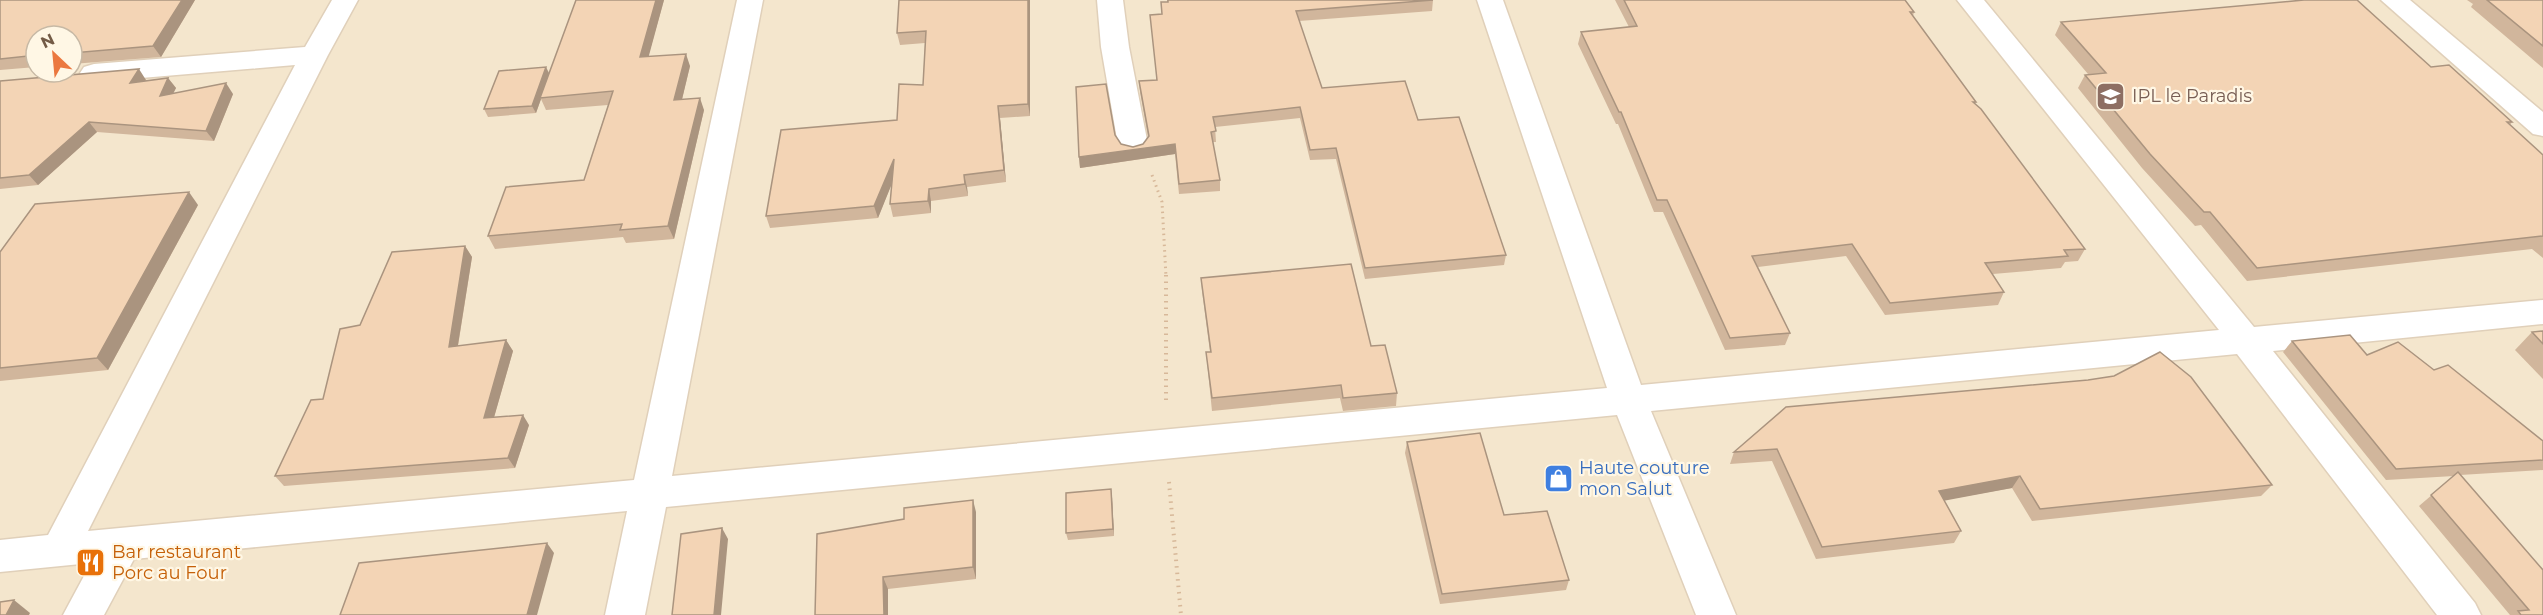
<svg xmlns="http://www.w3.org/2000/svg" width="2543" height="615" font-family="Montserrat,sans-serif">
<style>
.residential{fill:#f4e6cd;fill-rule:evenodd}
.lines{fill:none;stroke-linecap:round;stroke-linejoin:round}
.street-casing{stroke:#e0d0ba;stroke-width:3}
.path-far1{stroke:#d7b899;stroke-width:3;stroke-dasharray:1.5 4;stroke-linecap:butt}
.path{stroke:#d7b899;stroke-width:4;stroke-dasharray:1.5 5;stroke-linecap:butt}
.street{fill:#fff;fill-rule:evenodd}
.wall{fill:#d1b69c}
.shaded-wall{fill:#aa947f}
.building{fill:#f3d4b5;stroke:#aa947f;stroke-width:1.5}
.labels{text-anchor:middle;stroke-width:4.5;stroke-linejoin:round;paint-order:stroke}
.education-label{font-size:18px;fill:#785e54;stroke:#fff7e5;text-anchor:start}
.shop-label{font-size:18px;fill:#366cbe;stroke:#fff7e5;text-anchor:start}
.food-label{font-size:18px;fill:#c56008;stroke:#fff7e5;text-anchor:start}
</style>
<rect width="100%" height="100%" fill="#fdf4de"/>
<path class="residential" d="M 0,0 L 2543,0 L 2543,615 L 0,615 ZM 36,36 L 72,36 L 72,72 L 36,72 Z"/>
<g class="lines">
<defs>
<g id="street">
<polygon points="332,0 358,0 328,55 88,531 634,480 737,0 763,0 672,476 1607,388 1477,0 1503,0 1641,385 2219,330 1957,0 1984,0 2254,327 2543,300 2543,324 2273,351 2475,603 2481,615 2437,615 2237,354 1651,411 1736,615 1696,615 1617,415 666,507 645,615 605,615 627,511 134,559 104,615 63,615 91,563 0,572 0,540 48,535 295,65 94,82 84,79 80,73 84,67 94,64 305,47"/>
<polygon points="1097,0 1123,0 1129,47 1148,145 1143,152 1133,155 1123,152 1118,145 1101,47"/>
<polygon points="2381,0 2410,0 2543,112 2543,136 2533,134"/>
</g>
</defs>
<use href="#street" class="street-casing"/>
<polyline class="path-far1" points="1152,175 1162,202 1166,277"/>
<g class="path">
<polyline points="1166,275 1166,403"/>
<polyline points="1169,482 1181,615"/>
</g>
<use href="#street" class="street"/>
</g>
<g class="wall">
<polygon points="0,0 195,0 161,57 72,64 72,36 36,36 36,67 0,70"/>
<polygon points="576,0 664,0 648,57 690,66 682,99 704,110 674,239 626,243 623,237 495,249 488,236 584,180 608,105 546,110 541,99 536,113 488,117 484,109 549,74"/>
<polygon points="899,0 1030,0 1030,116 1000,118 1006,182 967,187 968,196 931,201 931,213 893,217 890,204 892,183 878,218 770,228 766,216 897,120 923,85 925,43 900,45 897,33"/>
<polygon points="1167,0 1433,0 1432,11 1299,21 1322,88 1418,120 1506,255 1504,265 1365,279 1336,159 1310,160 1300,118 1215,127 1216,142 1213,142 1220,180 1220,191 1179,194 1175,154 1080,168 1079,157 1115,135 1121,144 1133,147 1143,144 1148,137 1140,92 1139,81 1156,80 1162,14 1161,2 1167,2"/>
<polygon points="1615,0 1905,0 1914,12 1913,16 1976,102 1975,104 2085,249 2078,261 2065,262 2061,268 1993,274 2004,292 1998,305 1885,315 1846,256 1758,267 1790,333 1785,345 1725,350 1663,212 1654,212 1618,124 1616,124 1578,44 1581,32 1629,27"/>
<polygon points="2467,0 2543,0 2543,68 2471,7 2473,4"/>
<polygon points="2061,22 2431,67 2512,122 2510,125 2543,155 2543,258 2532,249 2247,281 2201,225 2195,226 2142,168 2078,88 2085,75 2088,74 2055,35"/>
<polygon points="168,78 176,88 173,93 233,94 214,141 97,132 38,185 0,189 0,81 146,80 146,81"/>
<polygon points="198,205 108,370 0,381 0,252"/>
<polygon points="465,246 472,257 458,346 506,340 513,351 494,417 529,425 515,468 284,486 275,476 323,399 360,325"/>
<polygon points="1201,278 1371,346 1397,393 1396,406 1343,411 1340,398 1212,411 1206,352 1210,352 1202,291"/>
<polygon points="2543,331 2543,379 2515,350 2532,332"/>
<polygon points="2292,341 2367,355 2434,370 2543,441 2543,470 2460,475 2543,615 2510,615 2419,506 2454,476 2386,480 2283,352"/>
<polygon points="1786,407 2272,485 2261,496 2032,521 2012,488 1944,500 1961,531 1954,543 1816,559 1772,461 1730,464 1734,452"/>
<polygon points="1407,442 1504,515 1569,580 1566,590 1440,604 1405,453"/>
<polygon points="1112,497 1114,536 1068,540 1066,533"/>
<polygon points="976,512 976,579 888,589 888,615 815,615"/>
</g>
<g class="shaded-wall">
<polygon points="182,0 195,0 161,57 153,46"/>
<polygon points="656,0 664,0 645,70 640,57"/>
<polygon points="1028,0 1030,0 1030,116 1028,104"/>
<polygon points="686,54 690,66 679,112 674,100"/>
<polygon points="546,67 550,75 540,98 541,99 536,113 532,106"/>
<polygon points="139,69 146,80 138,93 130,83"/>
<polygon points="168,78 176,88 167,106 160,96"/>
<polygon points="226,83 233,94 214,141 206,131"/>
<polygon points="700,98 704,110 674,239 668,226"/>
<polygon points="998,106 1000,118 1006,182 1004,170"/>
<polygon points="89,122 97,132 38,185 29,175"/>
<polygon points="1175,144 1175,154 1080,168 1079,157"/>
<polygon points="894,159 897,171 878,218 874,206"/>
<polygon points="964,175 967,187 968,196 965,184"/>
<polygon points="929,189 931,201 931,213 928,201"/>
<polygon points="189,192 198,205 108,370 97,358"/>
<polygon points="465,246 472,257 456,357 449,347"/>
<polygon points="506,340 513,351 491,428 484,418"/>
<polygon points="523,415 529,425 515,468 508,458"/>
<polygon points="2020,476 2012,488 1932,503 1939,491"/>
<polygon points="1111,489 1112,497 1114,536 1113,529"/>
<polygon points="973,500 976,512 976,579 973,567"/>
<polygon points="722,528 728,539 721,615 714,615"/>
<polygon points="547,543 554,553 537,615 527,615"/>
<polygon points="883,577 888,589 888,615 884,615"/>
<polygon points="14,600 30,613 29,615 6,615"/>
</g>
<g class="building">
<polygon points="0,0 182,0 153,46 72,53 72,36 36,36 36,59 30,59 28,56 0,59"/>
<polygon points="576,0 656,0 640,57 686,54 674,100 700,98 668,226 620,230 622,224 488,236 506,187 584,180 613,91 540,98"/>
<polygon points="899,0 1028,0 1028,104 998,106 1004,170 964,175 965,184 929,189 928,201 890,204 894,159 874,206 766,216 781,130 897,120 899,84 923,85 926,31 897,33"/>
<polygon points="1168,0 1433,0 1296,11 1322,88 1405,81 1418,120 1459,117 1506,255 1365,268 1336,148 1310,150 1300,107 1213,117 1216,131 1211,132 1220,180 1179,184 1175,144 1079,157 1076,87 1106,84 1115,135 1121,144 1133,147 1143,144 1149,136 1139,81 1157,80 1150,15 1162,14 1161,2 1168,2"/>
<polygon points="1624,0 1905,0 1914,12 1910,12 1976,102 1973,102 1981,109 2085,249 2064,250 2068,256 1985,263 2004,292 1890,303 1852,244 1752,256 1790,333 1730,338 1667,200 1657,200 1621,112 1619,112 1581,32 1637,26"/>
<polygon points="2304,0 2357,0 2431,67 2449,65 2512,122 2507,122 2543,155 2543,236 2257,268 2210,212 2204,212 2150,154 2085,75 2106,73 2061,22"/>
<polygon points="2487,0 2543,0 2543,46"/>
<polygon points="546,67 532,106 484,109 499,71"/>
<polygon points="139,69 130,83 168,78 160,96 226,83 206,131 89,122 29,175 0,178 0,81"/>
<polygon points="189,192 97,358 0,368 0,252 35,204"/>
<polygon points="465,246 449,347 506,340 484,418 523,415 508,458 275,476 311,400 323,399 340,329 360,325 392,252"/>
<polygon points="1351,264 1371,346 1385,345 1397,393 1343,398 1341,385 1212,398 1206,352 1211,352 1201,278"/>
<polygon points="2543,331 2543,344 2532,332"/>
<polygon points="2350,335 2367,355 2398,342 2434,370 2448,365 2543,441 2543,460 2396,469 2292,341"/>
<polygon points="2160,352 2191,377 2272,485 2040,509 2020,476 1939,491 1961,531 1822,547 1777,449 1734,452 1786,407 2088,380 2114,376"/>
<polygon points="1480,433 1504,515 1547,511 1569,580 1442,594 1407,442"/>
<polygon points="2458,472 2543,570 2543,615 2521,615 2518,611 2529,610 2431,495"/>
<polygon points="1111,489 1113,529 1066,533 1066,493"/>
<polygon points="973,500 973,567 883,577 884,615 815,615 817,534 904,519 904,508"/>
<polygon points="722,528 714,615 672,615 681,534"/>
<polygon points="547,543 527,615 340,615 359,563"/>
<polygon points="14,600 6,615 0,615 0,602"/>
</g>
<defs>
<symbol id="school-square" viewBox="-11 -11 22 22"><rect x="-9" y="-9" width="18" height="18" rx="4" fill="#8d6e63" stroke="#fff7e5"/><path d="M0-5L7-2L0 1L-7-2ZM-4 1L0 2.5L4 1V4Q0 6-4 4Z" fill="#fff"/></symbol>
<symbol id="shop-square" viewBox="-11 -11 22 22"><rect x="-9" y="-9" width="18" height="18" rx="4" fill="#3f7fe0" stroke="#fff7e5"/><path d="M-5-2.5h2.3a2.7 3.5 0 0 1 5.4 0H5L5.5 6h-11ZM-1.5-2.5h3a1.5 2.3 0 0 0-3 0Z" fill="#fff"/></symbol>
<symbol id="restaurant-square" viewBox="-11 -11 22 22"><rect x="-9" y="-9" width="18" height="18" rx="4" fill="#e8710a" stroke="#fff7e5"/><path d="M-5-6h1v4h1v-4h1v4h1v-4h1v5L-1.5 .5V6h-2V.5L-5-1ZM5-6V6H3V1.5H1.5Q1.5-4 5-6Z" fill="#fff"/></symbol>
</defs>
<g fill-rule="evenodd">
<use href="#school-square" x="2094" y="80" width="33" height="33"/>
<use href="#shop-square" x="1542" y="462" width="33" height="33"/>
<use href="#restaurant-square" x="74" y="546" width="33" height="33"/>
</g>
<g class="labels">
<g class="education-label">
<text x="2132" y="102">IPL le Paradis</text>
</g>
<g class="shop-label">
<text x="1579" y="474">Haute couture<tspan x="1579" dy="21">mon Salut</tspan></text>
</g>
<g class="food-label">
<text x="112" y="558">Bar restaurant<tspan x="112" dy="21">Porc au Four</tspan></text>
</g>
</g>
<g transform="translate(54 54) rotate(334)"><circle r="28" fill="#fff7e5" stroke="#c7b9a5" stroke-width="1.5"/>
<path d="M0-4.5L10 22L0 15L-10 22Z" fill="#eb783f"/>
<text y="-9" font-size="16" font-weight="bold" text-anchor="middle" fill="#735b46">N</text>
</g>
</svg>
